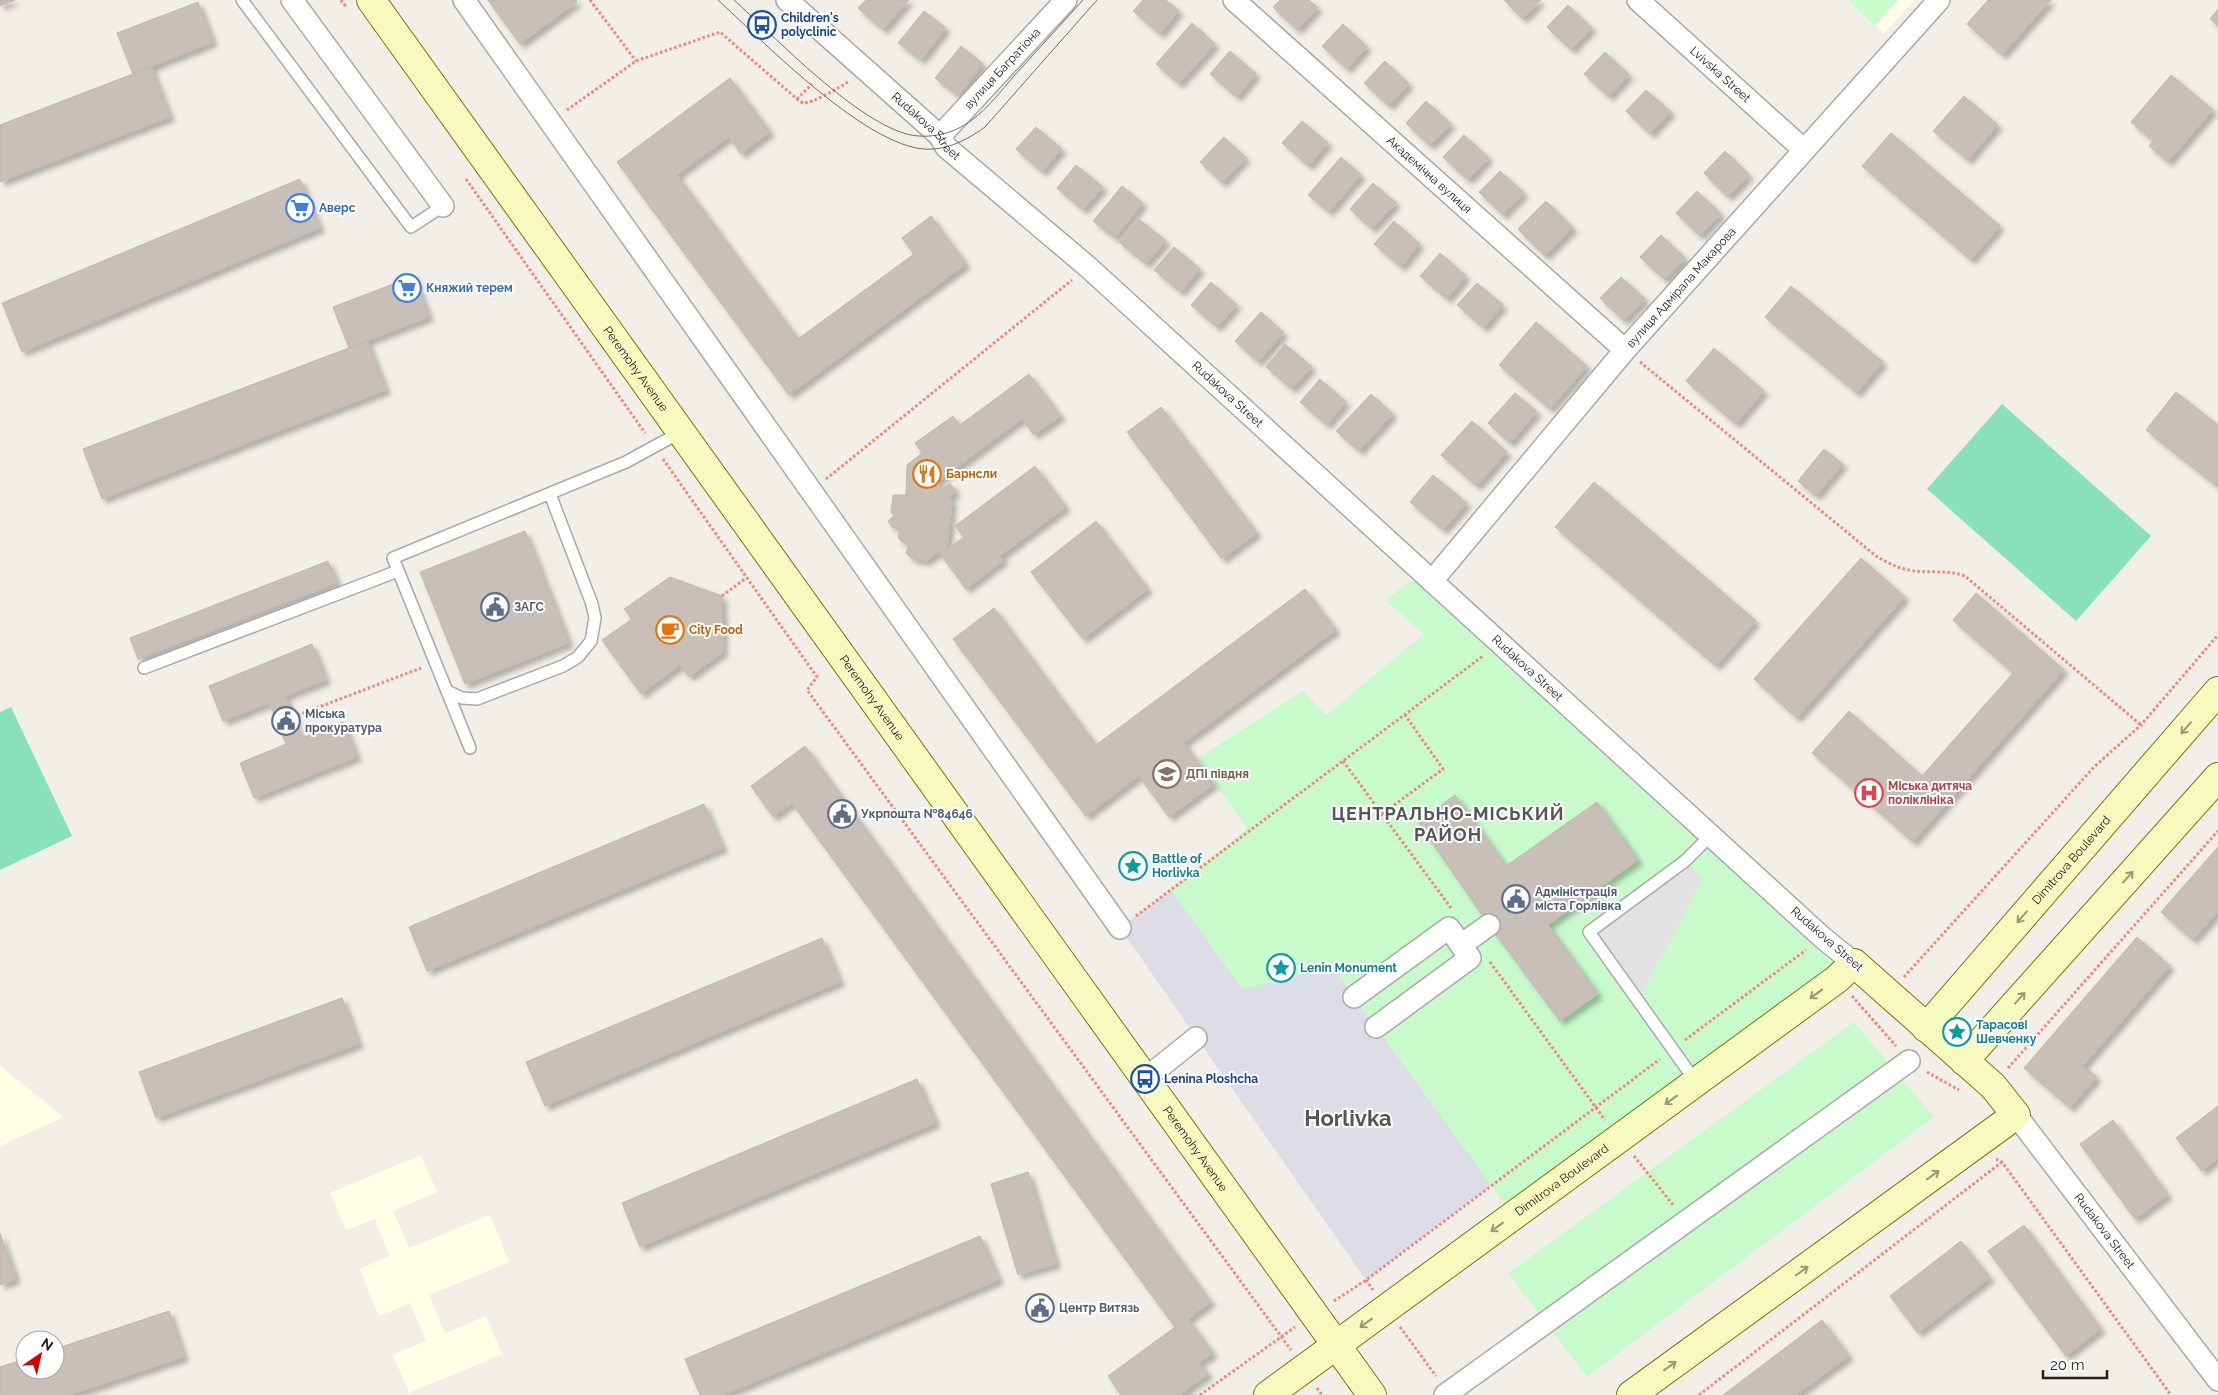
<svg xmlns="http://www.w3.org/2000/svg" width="2218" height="1395" font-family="Raleway,sans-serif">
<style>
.education{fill:#ffffe5}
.park{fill:#c8facc}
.pitch{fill:#88e0be}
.parking{fill:#e2e2e2}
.plaza{fill:#dddde8}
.building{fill:#c7bfb8;stroke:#c4b6ab;filter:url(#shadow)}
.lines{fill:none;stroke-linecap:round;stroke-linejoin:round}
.lane-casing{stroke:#a9a9a9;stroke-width:14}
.street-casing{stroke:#a9a9a9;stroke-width:24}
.secondary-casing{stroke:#707d05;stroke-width:30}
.path{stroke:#fa8072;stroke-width:3;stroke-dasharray:2.5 2.5;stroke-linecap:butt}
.lane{stroke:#fff;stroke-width:11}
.street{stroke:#fff;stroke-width:21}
.secondary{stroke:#f7fabf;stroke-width:28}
.tram{stroke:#707070;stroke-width:1}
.oneway{stroke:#979978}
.labels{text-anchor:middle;stroke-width:4;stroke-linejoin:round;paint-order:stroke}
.transit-label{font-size:12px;font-weight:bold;fill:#164399;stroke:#fff;text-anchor:start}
.street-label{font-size:12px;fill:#222;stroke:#fff}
.shop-label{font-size:12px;font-weight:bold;fill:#366cbe;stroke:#fff;text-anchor:start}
.food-label{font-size:12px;font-weight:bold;fill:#c56008;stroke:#fff;text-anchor:start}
.service-label{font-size:12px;font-weight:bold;fill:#4e5e75;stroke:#fff;text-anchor:start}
.education-label{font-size:12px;font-weight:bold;fill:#785e54;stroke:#fff;text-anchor:start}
.health-label{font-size:12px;font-weight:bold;fill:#be3a42;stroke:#fff;text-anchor:start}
.culture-label{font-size:12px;font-weight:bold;fill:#0d838f;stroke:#fff;text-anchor:start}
.district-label{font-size:18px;font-weight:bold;letter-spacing:1px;fill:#555;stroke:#fff}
.town-label{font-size:22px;font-weight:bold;fill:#555;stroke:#fff}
</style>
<defs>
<filter id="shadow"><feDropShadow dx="4.5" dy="4.5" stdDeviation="2.5" flood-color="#0004"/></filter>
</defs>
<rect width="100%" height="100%" fill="#f2efe9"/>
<g class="education">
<polygon points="1848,0 1914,0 1884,34"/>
<polygon points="0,1066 42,1100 64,1117 0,1146"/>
<polygon points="421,1155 437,1192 393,1211 409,1248 490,1215 509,1262 429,1295 445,1333 486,1316 502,1354 409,1393 393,1355 426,1341 410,1303 379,1316 360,1269 390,1256 375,1219 346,1230 330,1193"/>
</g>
<g class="park">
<polygon points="1848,0 1898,0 1875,26"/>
<polygon points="1427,570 1853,954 1506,1206 1354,997 1242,989 1171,890 1247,829 1198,758 1303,691 1326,715 1424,634 1385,600"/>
<polygon points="1854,1022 1934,1117 1587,1377 1508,1273"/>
</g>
<g class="pitch">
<polygon points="2002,404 2151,536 2076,621 1927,489"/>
<polygon points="11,707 72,836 0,870 0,712"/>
</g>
<polygon class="parking" points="1685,861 1702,879 1638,1001 1589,932"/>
<polygon class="plaza" points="1171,890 1242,989 1333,968 1491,1185 1366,1280 1120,928"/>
<g class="building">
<polygon points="0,0 15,0 0,6"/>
<polygon points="488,0 576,0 577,2 520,44"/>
<polygon points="866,0 909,0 883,30 858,8"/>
<polygon points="1143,0 1166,0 1179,11 1160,34 1133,11"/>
<polygon points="1280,0 1309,0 1318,8 1297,30 1273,7"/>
<polygon points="1504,0 1541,0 1523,19"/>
<polygon points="1988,0 2051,0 2002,55 1967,24"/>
<polygon points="198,2 213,42 133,74 117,33"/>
<polygon points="1568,5 1592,28 1571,50 1547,27"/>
<polygon points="2218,9 2218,26 2210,19"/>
<polygon points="924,11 946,28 921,60 898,43"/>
<polygon points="1192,23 1215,44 1179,84 1156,64"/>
<polygon points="1343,24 1367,47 1347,69 1322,46"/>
<polygon points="961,46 983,64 958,96 935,78"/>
<polygon points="1230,51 1256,74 1237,97 1210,74"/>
<polygon points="1605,52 1629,75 1609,97 1584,74"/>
<polygon points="1385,61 1409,84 1389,106 1364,83"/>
<polygon points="151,67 170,117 0,182 0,125"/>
<polygon points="2171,75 2213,110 2168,162 2149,146 2153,141 2131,122"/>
<polygon points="730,78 770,132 741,154 729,137 677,175 798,339 914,254 902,238 931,216 966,264 789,395 617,162"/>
<polygon points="1646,90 1671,112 1650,134 1626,111"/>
<polygon points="1964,96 1998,125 1968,160 1933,131"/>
<polygon points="1426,101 1451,124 1430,146 1406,123"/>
<polygon points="1302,121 1328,143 1309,166 1282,143"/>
<polygon points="1036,127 1062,149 1042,172 1016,149"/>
<polygon points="1891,133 2000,226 1971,260 1862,166"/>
<polygon points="1464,135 1489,158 1468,180 1443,157"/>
<polygon points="1224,137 1246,158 1222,183 1200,162"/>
<polygon points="1725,151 1749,175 1728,197 1704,173"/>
<polygon points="1341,157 1361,175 1329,212 1308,195"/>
<polygon points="1076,165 1103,187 1083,210 1057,188"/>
<polygon points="1500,171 1524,193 1503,215 1479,192"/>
<polygon points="300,179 320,228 22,352 2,303"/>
<polygon points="1373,183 1396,203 1372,229 1350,209"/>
<polygon points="1122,186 1143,203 1115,238 1093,221"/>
<polygon points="1697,191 1721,214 1700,236 1676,213"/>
<polygon points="1546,201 1573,228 1545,256 1518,229"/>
<polygon points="1139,219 1166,241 1146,264 1119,242"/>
<polygon points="1394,221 1420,244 1401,267 1374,244"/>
<polygon points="1661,235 1685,258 1665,280 1640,257"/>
<polygon points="1174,247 1200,269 1181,292 1154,270"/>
<polygon points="1440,253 1466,276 1447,299 1420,276"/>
<polygon points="414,276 429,317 349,348 333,307"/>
<polygon points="1621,277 1645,299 1624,321 1600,298"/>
<polygon points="1211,282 1237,305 1217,327 1191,305"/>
<polygon points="1477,283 1503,305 1484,328 1457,305"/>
<polygon points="1791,286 1883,362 1857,393 1765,317"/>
<polygon points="1261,312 1284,333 1258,362 1235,341"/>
<polygon points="1536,322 1587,366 1550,409 1499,365"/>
<polygon points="367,341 386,390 102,499 83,449"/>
<polygon points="1285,344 1312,367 1292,389 1266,367"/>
<polygon points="1714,348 1764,391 1736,424 1686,381"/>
<polygon points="1029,374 1061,416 1034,435 1022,419 937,482 942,489 950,483 956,492 949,497 952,502 947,549 964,537 955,526 1035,466 1066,507 1000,556 1004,560 966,589 939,552 926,561 913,559 906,553 910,542 902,542 898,538 900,529 892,527 888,521 894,516 891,512 893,495 906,495 907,465 922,453 915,443 953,416 960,425"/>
<polygon points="1320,379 1346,402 1327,425 1300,402"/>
<polygon points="2176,392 2218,425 2218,487 2146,430"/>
<polygon points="1515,393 1537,412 1510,443 1488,423"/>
<polygon points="1371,394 1393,414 1359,451 1336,431"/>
<polygon points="1161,407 1257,533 1222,559 1127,432"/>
<polygon points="1472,421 1507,452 1477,486 1441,455"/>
<polygon points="1824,449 1843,464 1816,496 1798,481"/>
<polygon points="1433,475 1467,503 1443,530 1410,502"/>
<polygon points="1594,482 1756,621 1716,666 1555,527"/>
<polygon points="1096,521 1148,589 1083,639 1031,572"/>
<polygon points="525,531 569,643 465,684 420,572"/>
<polygon points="1861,558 1905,597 1797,718 1754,679"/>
<polygon points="328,561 337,583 138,659 130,638"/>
<polygon points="670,577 722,596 723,652 689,677 680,665 641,694 602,640 632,619 624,609"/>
<polygon points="1305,589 1336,630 1184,743 1214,784 1169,817 1139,776 1086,816 953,639 994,608 1096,745"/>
<polygon points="1976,593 2064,670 1913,842 1812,753 1849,711 1922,776 2013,673 1953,620"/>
<polygon points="312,644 326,680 285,696 302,738 343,722 357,757 254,798 240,763 286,744 269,703 223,721 209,686"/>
<polygon points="805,746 1211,1302 1188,1319 1213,1353 1199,1363 1208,1374 1180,1395 1121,1395 1108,1376 1175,1327 792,803 773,817 751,786"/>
<polygon points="1455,795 1506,866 1597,802 1638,860 1548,925 1598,994 1560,1021 1489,925 1418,822"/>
<polygon points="704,804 723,848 427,971 409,927"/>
<polygon points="2218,847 2218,912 2193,940 2161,912"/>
<polygon points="2137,937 2170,966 2083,1066 2097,1077 2070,1108 2024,1068"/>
<polygon points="822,938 840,982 545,1106 526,1062"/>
<polygon points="342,998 359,1044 156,1118 139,1072"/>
<polygon points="917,1079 936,1123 640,1247 622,1203"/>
<polygon points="2218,1106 2218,1158 2202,1171 2176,1138"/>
<polygon points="2113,1120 2168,1195 2135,1219 2080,1144"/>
<polygon points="1028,1172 1056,1264 1018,1275 991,1184"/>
<polygon points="2024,1225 2101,1329 2066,1356 1988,1251"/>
<polygon points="0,1233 16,1279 0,1285"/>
<polygon points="980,1236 999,1280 723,1395 700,1395 685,1359"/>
<polygon points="1961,1241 1990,1278 1918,1333 1890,1296"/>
<polygon points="169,1311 184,1357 70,1395 0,1395 0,1367 25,1359 25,1370 55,1370 55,1349"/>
<polygon points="1822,1320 1849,1356 1796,1395 1723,1395"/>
</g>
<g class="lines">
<defs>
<g id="lane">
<polyline points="242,0 411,227 443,206"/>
<polyline points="144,668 398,571"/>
<polyline points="447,691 462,698 477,699 563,666 578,657 591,641 595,618 592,604 550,494"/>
<polyline points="470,748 393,558 626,462 681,432"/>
<polyline points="1696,1082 1589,932 1685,861 1711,835"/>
</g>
<g id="street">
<polyline points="292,0 443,206"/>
<polyline points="464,0 1120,928"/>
<path id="s1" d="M 787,0 L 940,136 L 946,147 L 1088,267 L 1823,938 L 1854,963"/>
<path id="s2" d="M 1234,0 L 1625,350"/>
<path id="s3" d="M 1638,0 L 1804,150"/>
<path id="s4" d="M 940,136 L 1066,0"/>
<path id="s5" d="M 1432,581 L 1625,350 L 1939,0"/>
<polyline points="1461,945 1489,925"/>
<polyline points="1354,997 1449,928 1470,958 1376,1027"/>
<polyline points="1145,1079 1196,1038"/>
<path id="s6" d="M 2016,1115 L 2218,1380"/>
<polyline points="1445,1395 1909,1061"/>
</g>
<g id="secondary">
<path id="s7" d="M 371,0 L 1372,1395"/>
<path id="s8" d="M 1926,1028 L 2218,691"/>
<polyline points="1964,1061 2218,777"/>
<path id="s9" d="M 1268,1395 L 1837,979 L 1854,963 L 1993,1086 L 2016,1115 L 1631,1395"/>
</g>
</defs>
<use href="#lane" class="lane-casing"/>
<use href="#street" class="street-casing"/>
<use href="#secondary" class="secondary-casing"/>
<g class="path">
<polyline points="341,0 347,8"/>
<polyline points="590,0 636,61"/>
<polyline points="797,99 812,84"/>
<path d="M 567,110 L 636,61 L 720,32 L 797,99 C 800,101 802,103 804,103 C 811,104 840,87 848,82"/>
<polyline points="466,179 645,433"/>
<path d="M 1640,362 L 1876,556 C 1886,562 1897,568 1909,570 C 1928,574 1947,569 1965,576 L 2141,725"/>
<polyline points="663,459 817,677 807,690 1291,1350"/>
<polyline points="826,479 1072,280"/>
<polyline points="722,596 746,578"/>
<polyline points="293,717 421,668"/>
<polyline points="1343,761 1451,908"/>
<polyline points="1382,814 1443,769 1405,715"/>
<polyline points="1136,916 1483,656"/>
<polyline points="1490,962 1605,1120"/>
<polyline points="1904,977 2094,767 2141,725 2218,635"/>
<polyline points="1852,996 1896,1046"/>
<polyline points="1685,1040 1806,950"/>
<polyline points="2008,1068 2218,831"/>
<polyline points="1927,1072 1959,1090"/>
<polyline points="1634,1156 1674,1206"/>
<polyline points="1996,1159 2002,1162 2171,1395"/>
<polyline points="1366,1280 1373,1290"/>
<polyline points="1334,1301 1366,1280 1660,1059"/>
<polyline points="1400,1327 1436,1376"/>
<polyline points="1317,1388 1322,1395"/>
<polyline points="1200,1395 1295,1327"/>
<polyline points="1699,1395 2002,1162"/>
</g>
<use href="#lane" class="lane"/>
<use href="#street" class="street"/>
<use href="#secondary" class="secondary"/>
<g class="tram">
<path d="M 718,0 C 762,40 873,155 933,149 C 951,148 970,138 985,127 L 1097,0"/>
<path d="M 734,0 C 776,38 858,124 911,135 C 932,139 955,133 972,120 C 988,108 1001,91 1014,76 C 1037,51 1060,25 1083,0"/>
</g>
</g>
<defs><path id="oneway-shaft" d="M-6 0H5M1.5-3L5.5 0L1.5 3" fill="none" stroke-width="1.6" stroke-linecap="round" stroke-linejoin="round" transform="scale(1.25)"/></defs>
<g class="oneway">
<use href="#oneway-shaft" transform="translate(2186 728) rotate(131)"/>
<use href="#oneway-shaft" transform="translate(2128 877) rotate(-48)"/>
<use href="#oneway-shaft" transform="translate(2022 917) rotate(131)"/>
<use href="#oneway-shaft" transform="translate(1816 994) rotate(144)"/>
<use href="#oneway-shaft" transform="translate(2020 998) rotate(-48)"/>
<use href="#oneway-shaft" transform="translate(1671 1100) rotate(144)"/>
<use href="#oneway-shaft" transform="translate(1933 1175) rotate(-36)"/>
<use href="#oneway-shaft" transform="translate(1497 1227) rotate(144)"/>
<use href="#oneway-shaft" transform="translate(1802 1271) rotate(-36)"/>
<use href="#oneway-shaft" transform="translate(1366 1323) rotate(144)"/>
<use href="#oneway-shaft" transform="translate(1670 1366) rotate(-36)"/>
</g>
<defs>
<symbol id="bus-ring" viewBox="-11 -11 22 22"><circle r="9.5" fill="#fff" stroke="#1a4fb4" stroke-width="1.5"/><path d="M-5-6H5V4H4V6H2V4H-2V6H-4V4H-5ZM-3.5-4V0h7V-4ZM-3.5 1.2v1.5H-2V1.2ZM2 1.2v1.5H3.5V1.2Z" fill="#1a4fb4"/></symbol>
<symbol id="supermarket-ring" viewBox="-11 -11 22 22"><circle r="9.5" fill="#fff" stroke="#3f7fe0" stroke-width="1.5"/><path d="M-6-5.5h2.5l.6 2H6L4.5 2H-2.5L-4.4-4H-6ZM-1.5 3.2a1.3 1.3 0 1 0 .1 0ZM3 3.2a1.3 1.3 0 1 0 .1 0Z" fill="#3f7fe0"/></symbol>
<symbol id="restaurant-ring" viewBox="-11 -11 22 22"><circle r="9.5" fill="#fff" stroke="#e8710a" stroke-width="1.5"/><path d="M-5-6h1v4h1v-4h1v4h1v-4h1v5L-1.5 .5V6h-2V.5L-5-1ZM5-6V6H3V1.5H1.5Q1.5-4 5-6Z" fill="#e8710a"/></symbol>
<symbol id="civic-ring" viewBox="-11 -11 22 22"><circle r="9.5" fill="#fff" stroke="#5c6f8a" stroke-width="1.5"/><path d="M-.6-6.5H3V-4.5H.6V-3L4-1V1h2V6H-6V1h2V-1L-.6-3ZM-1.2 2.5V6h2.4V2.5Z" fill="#5c6f8a"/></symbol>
<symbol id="cafe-ring" viewBox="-11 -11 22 22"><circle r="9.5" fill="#fff" stroke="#e8710a" stroke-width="1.5"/><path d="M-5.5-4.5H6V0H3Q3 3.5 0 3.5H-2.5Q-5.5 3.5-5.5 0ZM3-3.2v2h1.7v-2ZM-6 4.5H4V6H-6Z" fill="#e8710a"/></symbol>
<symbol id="school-ring" viewBox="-11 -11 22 22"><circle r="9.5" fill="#fff" stroke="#8d6e63" stroke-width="1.5"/><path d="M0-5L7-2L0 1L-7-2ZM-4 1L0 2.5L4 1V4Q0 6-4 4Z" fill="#8d6e63"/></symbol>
<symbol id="hospital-ring" viewBox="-11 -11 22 22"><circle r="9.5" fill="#fff" stroke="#e0444e" stroke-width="1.5"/><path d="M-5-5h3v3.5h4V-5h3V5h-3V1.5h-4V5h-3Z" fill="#e0444e"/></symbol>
<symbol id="sight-ring" viewBox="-11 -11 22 22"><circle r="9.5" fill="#fff" stroke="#0f9aa8" stroke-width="1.5"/><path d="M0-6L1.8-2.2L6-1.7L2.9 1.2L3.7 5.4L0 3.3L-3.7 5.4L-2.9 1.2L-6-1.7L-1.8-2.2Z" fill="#0f9aa8"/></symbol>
</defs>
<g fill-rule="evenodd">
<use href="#bus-ring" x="746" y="9" width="32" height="32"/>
<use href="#supermarket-ring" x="284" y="192" width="32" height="32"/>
<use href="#supermarket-ring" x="391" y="272" width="32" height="32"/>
<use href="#restaurant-ring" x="911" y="458" width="32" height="32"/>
<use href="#civic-ring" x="479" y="591" width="32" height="32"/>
<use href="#cafe-ring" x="654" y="614" width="32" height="32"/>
<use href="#civic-ring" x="270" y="705" width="32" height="32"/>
<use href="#school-ring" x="1151" y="758" width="32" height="32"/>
<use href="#hospital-ring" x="1853" y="777" width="32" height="32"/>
<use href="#civic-ring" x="826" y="798" width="32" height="32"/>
<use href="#sight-ring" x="1117" y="850" width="32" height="32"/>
<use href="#civic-ring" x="1500" y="883" width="32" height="32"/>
<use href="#sight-ring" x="1265" y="952" width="32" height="32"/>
<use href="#sight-ring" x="1941" y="1016" width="32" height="32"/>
<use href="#bus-ring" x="1129" y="1063" width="32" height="32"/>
<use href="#civic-ring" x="1024" y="1292" width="32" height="32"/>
</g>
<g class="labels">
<g class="transit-label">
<text x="781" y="22">Children's<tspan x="781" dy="14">polyclinic</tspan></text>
<text x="1164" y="1083">Lenina Ploshcha</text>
</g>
<g class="street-label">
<text dy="4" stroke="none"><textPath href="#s4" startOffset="92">вулиця Багратіона</textPath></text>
<text dy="4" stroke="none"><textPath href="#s3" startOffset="111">Lvivska Street</textPath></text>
<text dy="4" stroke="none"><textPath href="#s1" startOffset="188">Rudakova Street</textPath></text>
<text dy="4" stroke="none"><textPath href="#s2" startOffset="262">Академічна вулиця</textPath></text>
<text dy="4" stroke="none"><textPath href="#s5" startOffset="385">вулиця Адмірала Макарова</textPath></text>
<text dy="4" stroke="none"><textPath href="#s7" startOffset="454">Peremohy Avenue</textPath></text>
<text dy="4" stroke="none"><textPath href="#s1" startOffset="592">Rudakova Street</textPath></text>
<text dy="4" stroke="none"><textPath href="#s1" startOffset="998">Rudakova Street</textPath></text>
<text dy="4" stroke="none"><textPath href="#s7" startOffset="859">Peremohy Avenue</textPath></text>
<text dy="4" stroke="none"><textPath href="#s8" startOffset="222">Dimitrova Boulevard</textPath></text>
<text transform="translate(1827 939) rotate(41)" y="4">Rudakova Street</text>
<text dy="4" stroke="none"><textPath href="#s7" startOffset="1414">Peremohy Avenue</textPath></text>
<text dy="4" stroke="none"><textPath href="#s9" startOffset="364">Dimitrova Boulevard</textPath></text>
<text dy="4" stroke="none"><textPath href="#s6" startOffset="146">Rudakova Street</textPath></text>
</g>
<g class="shop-label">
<text x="319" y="212">Аверс</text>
<text x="426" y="292">Княжий терем</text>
</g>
<g class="food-label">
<text x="946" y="478">Барнсли</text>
<text x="689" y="634">City Food</text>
</g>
<g class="service-label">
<text x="514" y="611">ЗАГС</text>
<text x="305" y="718">Міська<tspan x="305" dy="14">прокуратура</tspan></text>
<text x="861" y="818">Укрпошта №84646</text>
<text x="1535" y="896">Адміністрація<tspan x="1535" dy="14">міста Горлівка</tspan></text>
<text x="1059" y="1312">Центр Витязь</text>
</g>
<g class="education-label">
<text x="1186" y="778">ДПІ півдня</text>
</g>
<g class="health-label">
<text x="1888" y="790">Міська дитяча<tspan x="1888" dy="14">поліклініка</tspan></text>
</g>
<g class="culture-label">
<text x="1152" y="863">Battle of<tspan x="1152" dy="14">Horlivka</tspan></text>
<text x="1300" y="972">Lenin Monument</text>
<text x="1976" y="1029">Тарасові<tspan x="1976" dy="14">Шевченку</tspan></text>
</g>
<g class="district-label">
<text x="1448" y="820">ЦЕНТРАЛЬНО-МІСЬКИЙ<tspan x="1448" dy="21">РАЙОН</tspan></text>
</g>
<g class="town-label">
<text x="1348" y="1126">Horlivka</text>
</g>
</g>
<g transform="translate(40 1355) rotate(34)"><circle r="24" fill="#ffffff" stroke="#a7a7a7"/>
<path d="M0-4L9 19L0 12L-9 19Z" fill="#d40000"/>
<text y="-8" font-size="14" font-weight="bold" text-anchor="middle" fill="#222222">N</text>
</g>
<path d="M2043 1370v8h64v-8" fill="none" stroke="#222222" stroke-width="2.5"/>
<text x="2050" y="1370" font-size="15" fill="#222222" stroke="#ffffff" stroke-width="4" paint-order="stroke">20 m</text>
</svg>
